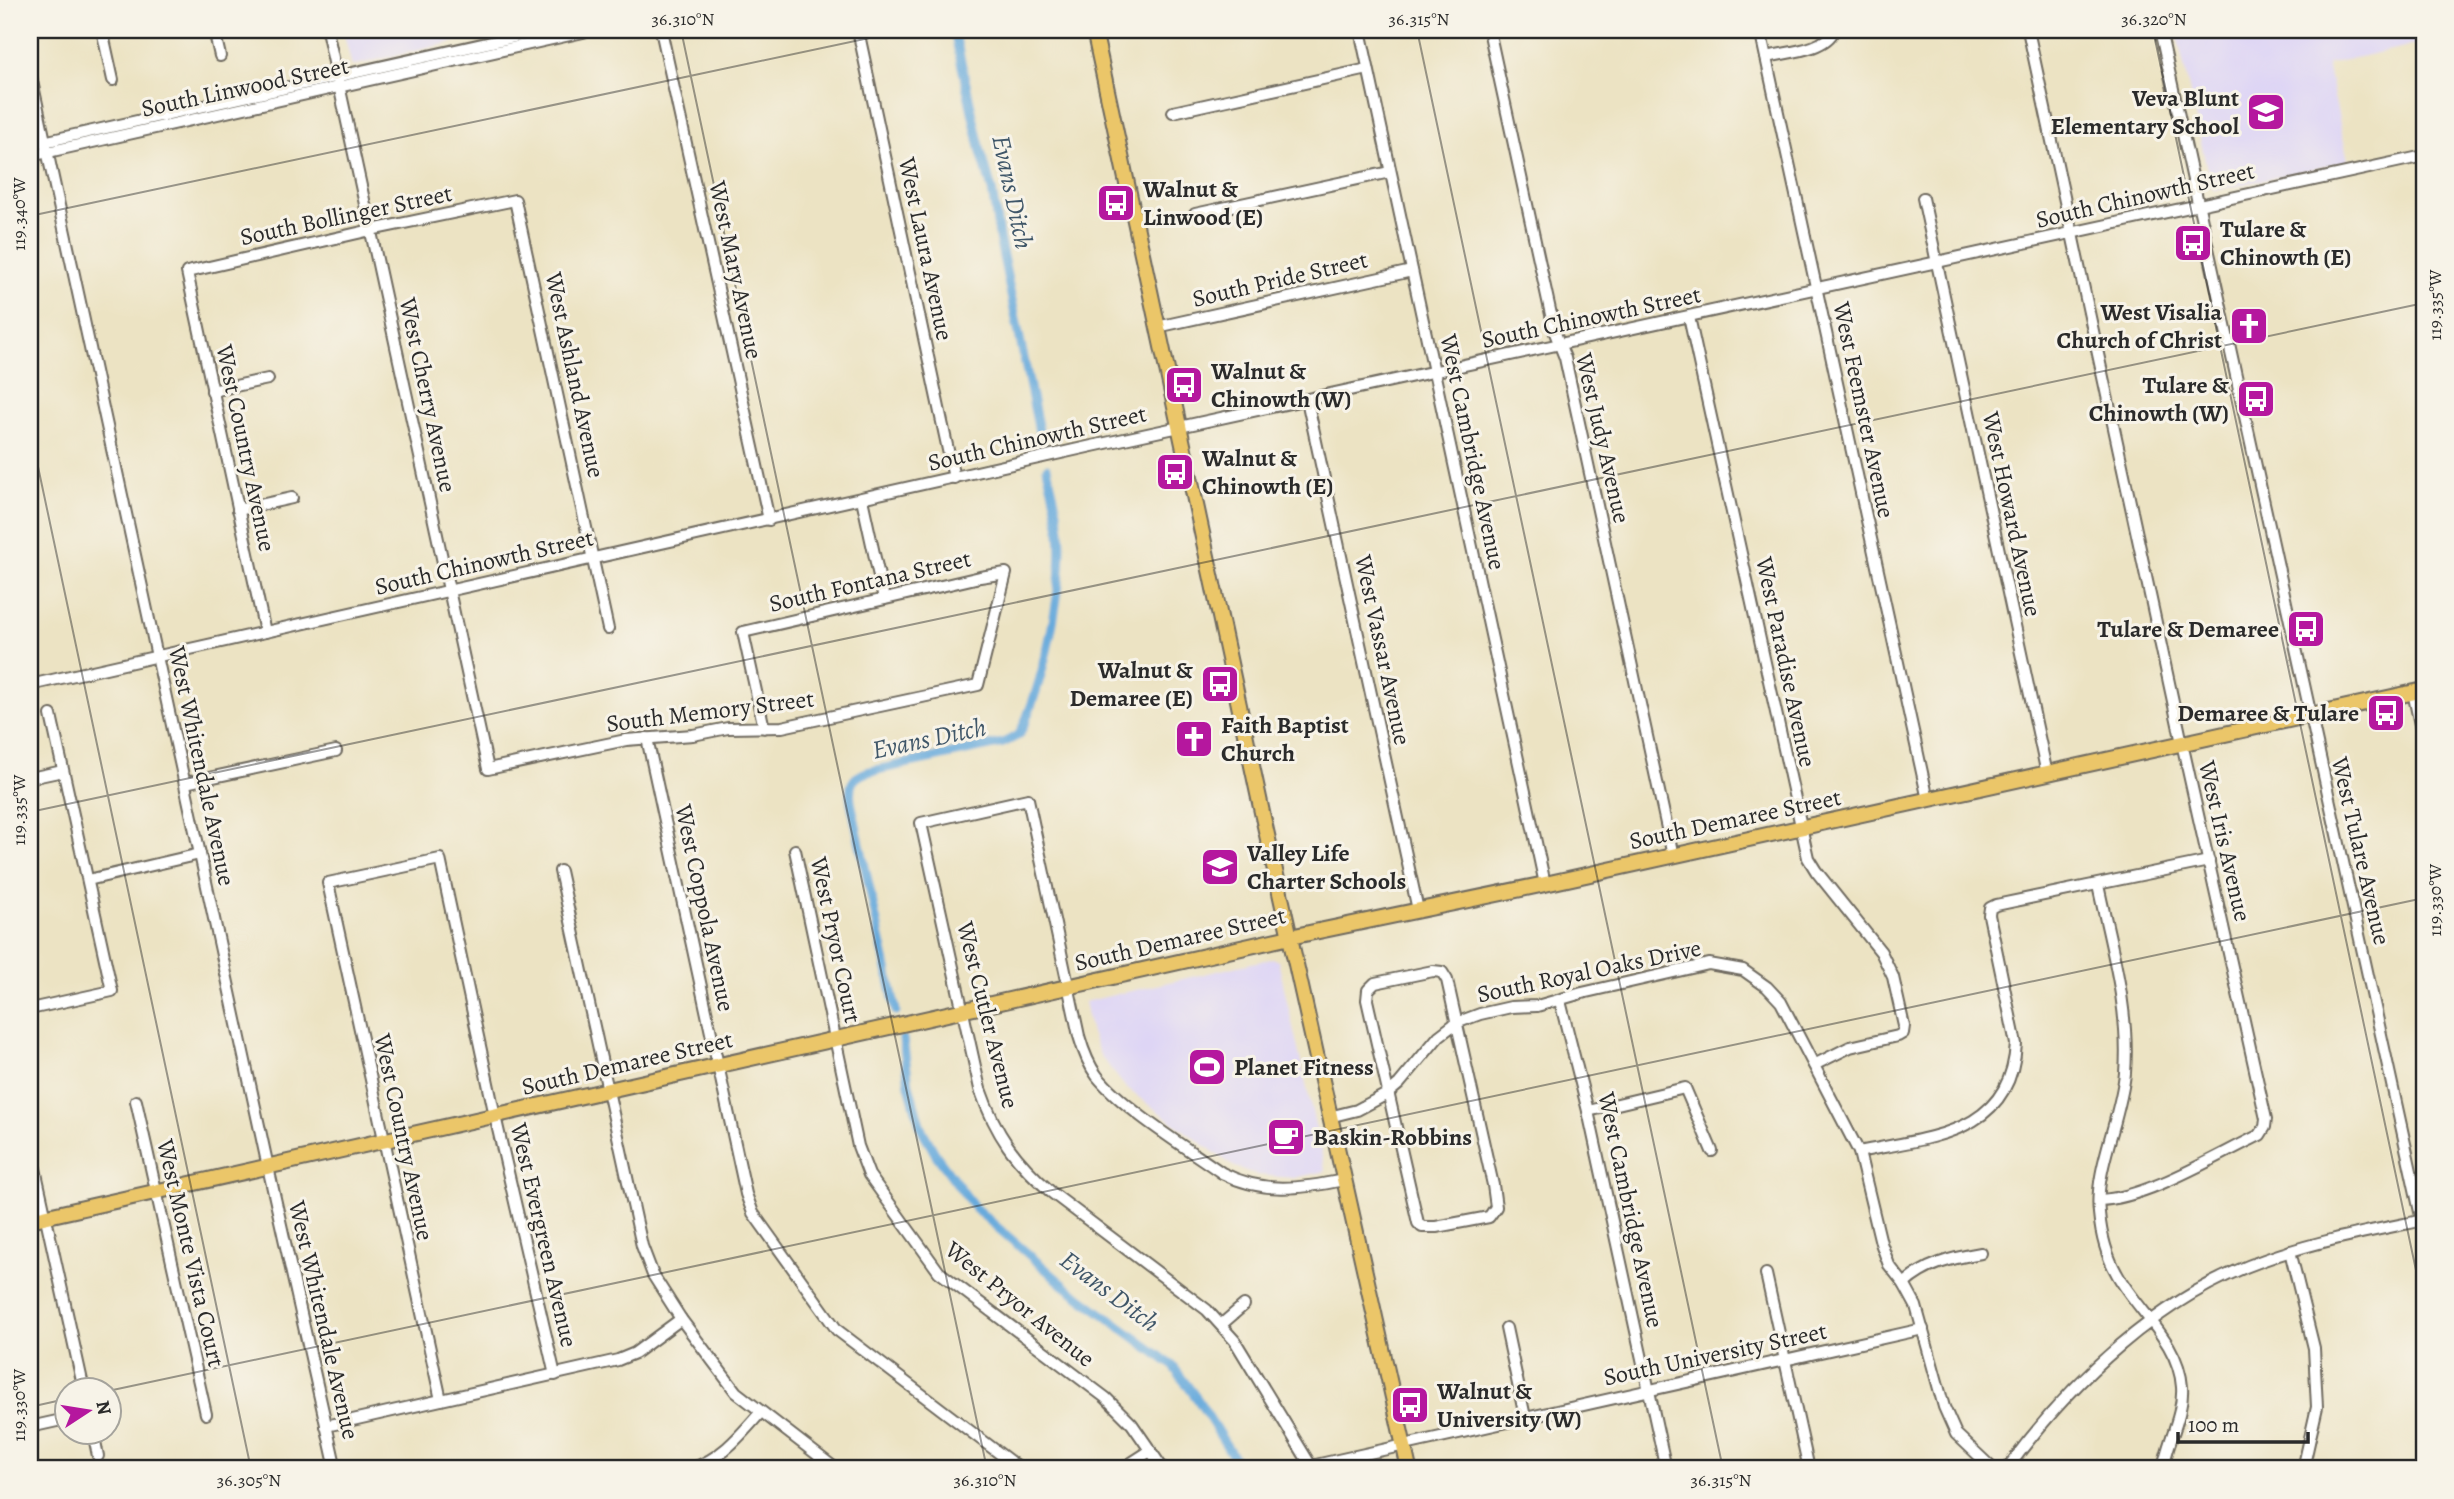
<svg xmlns="http://www.w3.org/2000/svg" width="2454" height="1499" font-family="Alegreya,serif">
<style>
.built{fill:#ded5f5}
.lines{fill:none;stroke-linecap:round;stroke-linejoin:round}
.canal{stroke:#67aadc;stroke-width:9}
.minor-casing{stroke:#6f6b60;stroke-width:14}
.major-casing{stroke:#6f6b60;stroke-width:18}
.minor{stroke:#fff;stroke-width:10}
.major{stroke:#ebc669;stroke-width:14}
.ticks{fill:none;stroke:#2b2b2b;stroke-width:2;stroke-opacity:0.45}
.labels{text-anchor:middle;stroke-width:6;stroke-linejoin:round;paint-order:stroke}
.street-label{font-size:24px;fill:#2b2b2b;stroke:#f7f3e8}
.poi-label{font-size:24px;font-weight:bold;fill:#2b2b2b;stroke:#f7f3e8;text-anchor:start}
.water-label{font-size:26px;font-style:italic;fill:#405769;stroke:#f7f3e8}
.neatline{fill:none;stroke:#2b2b2b;stroke-width:2.5}
.ticks-label{font-size:18px;text-anchor:middle;fill:#2b2b2b}
</style>
<rect width="100%" height="100%" fill="#f7f3e8"/>
<filter id="ink" filterUnits="userSpaceOnUse"><feTurbulence type="fractalNoise" baseFrequency=".0143" numOctaves="2"/><feDisplacementMap in="SourceGraphic" scale="14" xChannelSelector="R" yChannelSelector="G"/><feConvolveMatrix kernelMatrix="1 2 1 2 8 2 1 2 1" color-interpolation-filters="sRGB"/></filter>
<filter id="wash" filterUnits="userSpaceOnUse"><feTurbulence type="fractalNoise" baseFrequency=".00686" numOctaves="4" result="noise"/><feDisplacementMap in="SourceGraphic" scale="28" xChannelSelector="R" yChannelSelector="G"/><feGaussianBlur stdDeviation="1.57" result="paint"/><feColorMatrix in="noise" values="0 0 0 0 0 0 0 0 0 0 0 0 0 0 0 0 0 1.4 0 .05"/><feComposite in="paint" operator="in"/></filter>
<g filter="url(#wash)">
<rect width="100%" height="100%" fill="#ece3c3"/>
<g class="built">
<polygon points="343,30 504,30 352,66"/>
<polygon points="2176,30 2420,30 2423,43 2327,64 2348,161 2215,191 2211,187"/>
<polygon points="1273,958 1278,961 1325,1169 1323,1172 1293,1178 1257,1175 1233,1166 1126,1088 1100,1055 1091,1033 1084,1002"/>
</g>
<g class="lines">
<g class="canal">
<polyline points="954,30 981,152 992,190 999,237 1042,446"/>
<path d="M 896,1011 L 851,802 C 849,785 851,778 867,772 L 1003,743 L 1019,735 C 1043,686 1065,586 1060,531 C 1058,510 1052,489 1047,468"/>
<polyline points="903,1039 909,1085 921,1128 936,1155 975,1208 1065,1286 1172,1365 1198,1400 1241,1469"/>
</g>
</g>
</g>
<g filter="url(#ink)">
<g class="lines">
<defs>
<g id="minor">
<polyline points="102,30 113,80"/>
<polyline points="214,30 220,56"/>
<polyline points="327,30 488,769 626,740 693,735 728,728 782,727 978,685 1006,573 980,577 743,632 764,728"/>
<polyline points="661,30 769,520"/>
<polyline points="858,30 954,478"/>
<polyline points="1360,30 1545,884"/>
<polyline points="1489,30 1555,333 1565,358 1673,856"/>
<polyline points="1760,30 1928,800"/>
<path d="M 2028,30 L 2182,743 L 2266,1119 L 2265,1127 L 2260,1135 C 2216,1156 2146,1199 2099,1200"/>
<polyline points="2160,30 2424,1230"/>
<path d="M 1766,57 C 1786,52 1825,51 1834,30"/>
<polyline points="30,72 268,1167 336,1469"/>
<polyline points="1173,112 1368,69"/>
<polyline points="30,145 545,30"/>
<polyline points="30,156 592,30"/>
<polyline points="1923,198 2047,774"/>
<polyline points="1195,214 1390,172"/>
<polyline points="1689,317 1808,858 1816,871 1881,952 1893,977 1904,1026 1903,1033 1898,1036 1850,1047 1814,1065"/>
<polyline points="1157,327 1412,271"/>
<polyline points="212,391 268,379"/>
<polyline points="1307,400 1418,910"/>
<polyline points="862,499 884,599"/>
<polyline points="238,510 292,498"/>
<polyline points="265,632 187,272 371,230 515,200 608,629"/>
<polyline points="30,685 1092,446 2424,156"/>
<polyline points="2413,692 2424,743"/>
<polyline points="647,738 746,1194 753,1213 837,1330 1020,1469"/>
<polyline points="30,778 63,771"/>
<polyline points="185,783 336,751"/>
<polyline points="795,850 858,1146 869,1175 939,1272 1106,1398 1132,1424 1163,1469"/>
<polyline points="560,871 642,1246 653,1275 681,1319 736,1392 836,1469"/>
<polyline points="88,880 200,854"/>
<path d="M 2098,885 C 2111,947 2130,1009 2125,1073 C 2121,1118 2094,1171 2099,1213 C 2101,1235 2106,1255 2117,1274 C 2137,1311 2179,1341 2182,1387 C 2184,1415 2167,1442 2163,1469"/>
<polygon points="1433,971 1442,972 1447,980 1493,1185 1496,1207 1489,1217 1436,1227 1422,1227 1418,1223 1367,1000 1368,990 1375,983"/>
<polyline points="1560,1001 1588,1111 1666,1469"/>
<polyline points="30,1009 112,991 51,715"/>
<polyline points="136,1101 206,1414"/>
<polyline points="1588,1111 1685,1088 1712,1151"/>
<polyline points="1329,1117 1357,1110 1387,1094 1399,1084 1439,1036 1456,1023 1480,1014 1511,1007 1537,1006 1582,993 1709,964 1743,970 1767,987 1781,1002 1859,1152 1881,1243 1889,1265 1904,1284 1916,1306 1944,1407 1956,1434 1993,1469"/>
<polyline points="30,1146 84,1390"/>
<path d="M 1859,1152 C 1929,1137 2011,1135 2016,1044 L 1989,915 L 1990,908 L 1996,905 L 2209,861"/>
<path d="M 1344,1180 C 1300,1189 1263,1194 1222,1173 C 1184,1146 1126,1111 1097,1076 C 1088,1064 1083,1050 1079,1036 L 1028,799 L 921,823 L 980,1089 C 996,1135 1015,1161 1051,1192 L 1207,1310 L 1235,1341 L 1311,1466 L 1923,1329"/>
<polyline points="2290,1251 2314,1348 2317,1407 2303,1469"/>
<polyline points="1766,1274 1809,1469"/>
<path d="M 1904,1284 C 1926,1264 1952,1258 1981,1253"/>
<polyline points="1222,1324 1244,1305"/>
<polyline points="1506,1328 1525,1417"/>
<polyline points="441,1400 328,883 440,859 495,1116 555,1375"/>
<polyline points="326,1426 618,1360 635,1353 681,1319"/>
<polyline points="30,1427 66,1419"/>
<polyline points="93,1432 98,1456"/>
<path d="M 690,1469 C 721,1459 739,1437 760,1413"/>
<polyline points="1122,1469 1150,1451"/>
<path d="M 2007,1469 C 2071,1381 2159,1297 2264,1260 C 2316,1241 2371,1231 2424,1220"/>
</g>
<g id="major">
<polyline points="1094,30 1263,817 1409,1469"/>
<polyline points="30,1220 1290,937 1545,884 2424,690"/>
</g>
</defs>
<use href="#minor" class="minor-casing"/>
<use href="#major" class="major-casing"/>
<use href="#minor" class="minor"/>
<use href="#major" class="major"/>
</g>
</g>
<path class="ticks" d="M 681,30 L 987,1469M 1417,30 L 1723,1469M 2153,30 L 2424,1308M 30,216 L 907,30M 30,429 L 251,1469M 30,812 L 2424,303M 108,1391 L 2424,898M 30,1407 L 66,1399"/>
<defs>
<symbol id="school-square" viewBox="-11 -11 22 22"><rect x="-9" y="-9" width="18" height="18" rx="4" fill="#b5179e" stroke="#f7f3e8"/><path d="M0-5L7-2L0 1L-7-2ZM-4 1L0 2.5L4 1V4Q0 6-4 4Z" fill="#fff"/></symbol>
<symbol id="bus-square" viewBox="-11 -11 22 22"><rect x="-9" y="-9" width="18" height="18" rx="4" fill="#b5179e" stroke="#f7f3e8"/><path d="M-5-6H5V4H4V6H2V4H-2V6H-4V4H-5ZM-3.5-4V0h7V-4ZM-3.5 1.2v1.5H-2V1.2ZM2 1.2v1.5H3.5V1.2Z" fill="#fff"/></symbol>
<symbol id="church-square" viewBox="-11 -11 22 22"><rect x="-9" y="-9" width="18" height="18" rx="4" fill="#b5179e" stroke="#f7f3e8"/><path d="M-1.2-6h2.4v3.5h3.3v2.4h-3.3V6h-2.4V-.1h-3.3v-2.4h3.3Z" fill="#fff"/></symbol>
<symbol id="stadium-square" viewBox="-11 -11 22 22"><rect x="-9" y="-9" width="18" height="18" rx="4" fill="#b5179e" stroke="#f7f3e8"/><path d="M0-5a6.5 5 0 1 0 0 10a6.5 5 0 1 0 0-10ZM-3.5-1.8h7v3.6h-7Z" fill="#fff"/></symbol>
<symbol id="cafe-square" viewBox="-11 -11 22 22"><rect x="-9" y="-9" width="18" height="18" rx="4" fill="#b5179e" stroke="#f7f3e8"/><path d="M-5.5-4.5H6V0H3Q3 3.5 0 3.5H-2.5Q-5.5 3.5-5.5 0ZM3-3.2v2h1.7v-2ZM-6 4.5H4V6H-6Z" fill="#fff"/></symbol>
</defs>
<g fill-rule="evenodd">
<use href="#school-square" x="2244" y="90" width="44" height="44"/>
<use href="#bus-square" x="1094" y="181" width="44" height="44"/>
<use href="#bus-square" x="2171" y="221" width="44" height="44"/>
<use href="#church-square" x="2227" y="304" width="44" height="44"/>
<use href="#bus-square" x="1162" y="363" width="44" height="44"/>
<use href="#bus-square" x="2234" y="377" width="44" height="44"/>
<use href="#bus-square" x="1153" y="450" width="44" height="44"/>
<use href="#bus-square" x="2284" y="607" width="44" height="44"/>
<use href="#bus-square" x="1198" y="662" width="44" height="44"/>
<use href="#bus-square" x="2364" y="691" width="44" height="44"/>
<use href="#church-square" x="1172" y="717" width="44" height="44"/>
<use href="#school-square" x="1198" y="845" width="44" height="44"/>
<use href="#stadium-square" x="1185" y="1045" width="44" height="44"/>
<use href="#cafe-square" x="1264" y="1115" width="44" height="44"/>
<use href="#bus-square" x="1388" y="1383" width="44" height="44"/>
</g>
<g class="labels">
<g class="street-label">
<text transform="translate(245 87) rotate(-12)" y="8">South Linwood Street</text>
<text transform="translate(2145 195) rotate(-13)" y="8">South Chinowth Street</text>
<text transform="translate(346 215) rotate(-12)" y="8">South Bollinger Street</text>
<text transform="translate(926 249) rotate(78)" y="8">West Laura Avenue</text>
<text transform="translate(736 270) rotate(78)" y="8">West Mary Avenue</text>
<text transform="translate(1280 279) rotate(-13)" y="8">South Pride Street</text>
<text transform="translate(1591 317) rotate(-12)" y="8">South Chinowth Street</text>
<text transform="translate(575 375) rotate(78)" y="8">West Ashland Avenue</text>
<text transform="translate(428 395) rotate(78)" y="8">West Cherry Avenue</text>
<text transform="translate(1864 410) rotate(78)" y="8">West Feemster Avenue</text>
<text transform="translate(1037 438) rotate(-13)" y="8">South Chinowth Street</text>
<text transform="translate(1603 438) rotate(77)" y="8">West Judy Avenue</text>
<text transform="translate(246 448) rotate(78)" y="8">West Country Avenue</text>
<text transform="translate(1473 452) rotate(78)" y="8">West Cambridge Avenue</text>
<text transform="translate(2012 514) rotate(78)" y="8">West Howard Avenue</text>
<text transform="translate(484 562) rotate(-13)" y="8">South Chinowth Street</text>
<text transform="translate(870 581) rotate(-13)" y="8">South Fontana Street</text>
<text transform="translate(1383 650) rotate(78)" y="8">West Vassar Avenue</text>
<text transform="translate(1786 662) rotate(78)" y="8">West Paradise Avenue</text>
<text transform="translate(710 711) rotate(-7)" y="8">South Memory Street</text>
<text transform="translate(202 766) rotate(78)" y="8">West Whitendale Avenue</text>
<text transform="translate(1735 819) rotate(-12)" y="8">South Demaree Street</text>
<text transform="translate(2225 841) rotate(77)" y="8">West Iris Avenue</text>
<text transform="translate(2361 851) rotate(77)" y="8">West Tulare Avenue</text>
<text transform="translate(705 908) rotate(78)" y="8">West Coppola Avenue</text>
<text transform="translate(1180 939) rotate(-13)" y="8">South Demaree Street</text>
<text transform="translate(836 940) rotate(78)" y="8">West Pryor Court</text>
<text transform="translate(1589 971) rotate(-12)" y="8">South Royal Oaks Drive</text>
<text transform="translate(988 1015) rotate(76)" y="8">West Cutler Avenue</text>
<text transform="translate(627 1063) rotate(-13)" y="8">South Demaree Street</text>
<text transform="translate(404 1137) rotate(78)" y="8">West Country Avenue</text>
<text transform="translate(1631 1210) rotate(78)" y="8">West Cambridge Avenue</text>
<text transform="translate(544 1235) rotate(77)" y="8">West Evergreen Avenue</text>
<text transform="translate(191 1253) rotate(77)" y="8">West Monte Vista Court</text>
<text transform="translate(1020 1304) rotate(39)" y="8">West Pryor Avenue</text>
<text transform="translate(324 1320) rotate(77)" y="8">West Whitendale Avenue</text>
<text transform="translate(1715 1354) rotate(-12)" y="8">South University Street</text>
</g>
<g class="poi-label">
<text x="2239" y="106" text-anchor="end">Veva Blunt<tspan x="2239" dy="28">Elementary School</tspan></text>
<text x="1143" y="197">Walnut &amp;<tspan x="1143" dy="28">Linwood (E)</tspan></text>
<text x="2220" y="237">Tulare &amp;<tspan x="2220" dy="28">Chinowth (E)</tspan></text>
<text x="2222" y="320" text-anchor="end">West Visalia<tspan x="2222" dy="28">Church of Christ</tspan></text>
<text x="1211" y="379">Walnut &amp;<tspan x="1211" dy="28">Chinowth (W)</tspan></text>
<text x="2229" y="393" text-anchor="end">Tulare &amp;<tspan x="2229" dy="28">Chinowth (W)</tspan></text>
<text x="1202" y="466">Walnut &amp;<tspan x="1202" dy="28">Chinowth (E)</tspan></text>
<text x="2279" y="637" text-anchor="end">Tulare &amp; Demaree</text>
<text x="1193" y="678" text-anchor="end">Walnut &amp;<tspan x="1193" dy="28">Demaree (E)</tspan></text>
<text x="2359" y="721" text-anchor="end">Demaree &amp; Tulare</text>
<text x="1221" y="733">Faith Baptist<tspan x="1221" dy="28">Church</tspan></text>
<text x="1247" y="861">Valley Life<tspan x="1247" dy="28">Charter Schools</tspan></text>
<text x="1234" y="1075">Planet Fitness</text>
<text x="1313" y="1145">Baskin-Robbins</text>
<text x="1437" y="1399">Walnut &amp;<tspan x="1437" dy="28">University (W)</tspan></text>
</g>
<g class="water-label">
<text transform="translate(1013 192) rotate(78)" y="9">Evans Ditch</text>
<text transform="translate(929 738) rotate(-12)" y="9">Evans Ditch</text>
<text transform="translate(1110 1291) rotate(37)" y="9">Evans Ditch</text>
</g>
</g>
<rect width="2454" height="1499" fill="none" stroke="#f7f3e8" stroke-width="77"/>
<g transform="translate(88 1411) rotate(78)"><circle r="33" fill="#f7f3e8" stroke="#a5a39c" stroke-width="2"/>
<path d="M0-5L12 26L0 18L-12 26Z" fill="#b5179e"/>
<text y="-10" font-size="19" font-weight="bold" text-anchor="middle" fill="#2b2b2b">N</text>
</g>
<path d="M2178 1432v10h130v-10" fill="none" stroke="#2b2b2b" stroke-width="3.5"/>
<text x="2188" y="1432" font-size="21" fill="#2b2b2b" stroke="#f7f3e8" stroke-width="5" paint-order="stroke">100 m</text>
<rect x="38" y="38" width="2378" height="1422" class="neatline"/>
<g class="ticks-label">
<text x="683" y="25">36.310°N</text>
<text x="1419" y="25">36.315°N</text>
<text x="2154" y="25">36.320°N</text>
<text transform="translate(19 214) rotate(-90)" y="6">119.340°W</text>
<text transform="translate(2435 305) rotate(-90)" y="6">119.335°W</text>
<text transform="translate(19 810) rotate(-90)" y="6">119.335°W</text>
<text transform="translate(2435 900) rotate(-90)" y="6">119.330°W</text>
<text transform="translate(19 1405) rotate(-90)" y="6">119.330°W</text>
<text x="249" y="1486">36.305°N</text>
<text x="985" y="1486">36.310°N</text>
<text x="1721" y="1486">36.315°N</text>
</g>
</svg>
